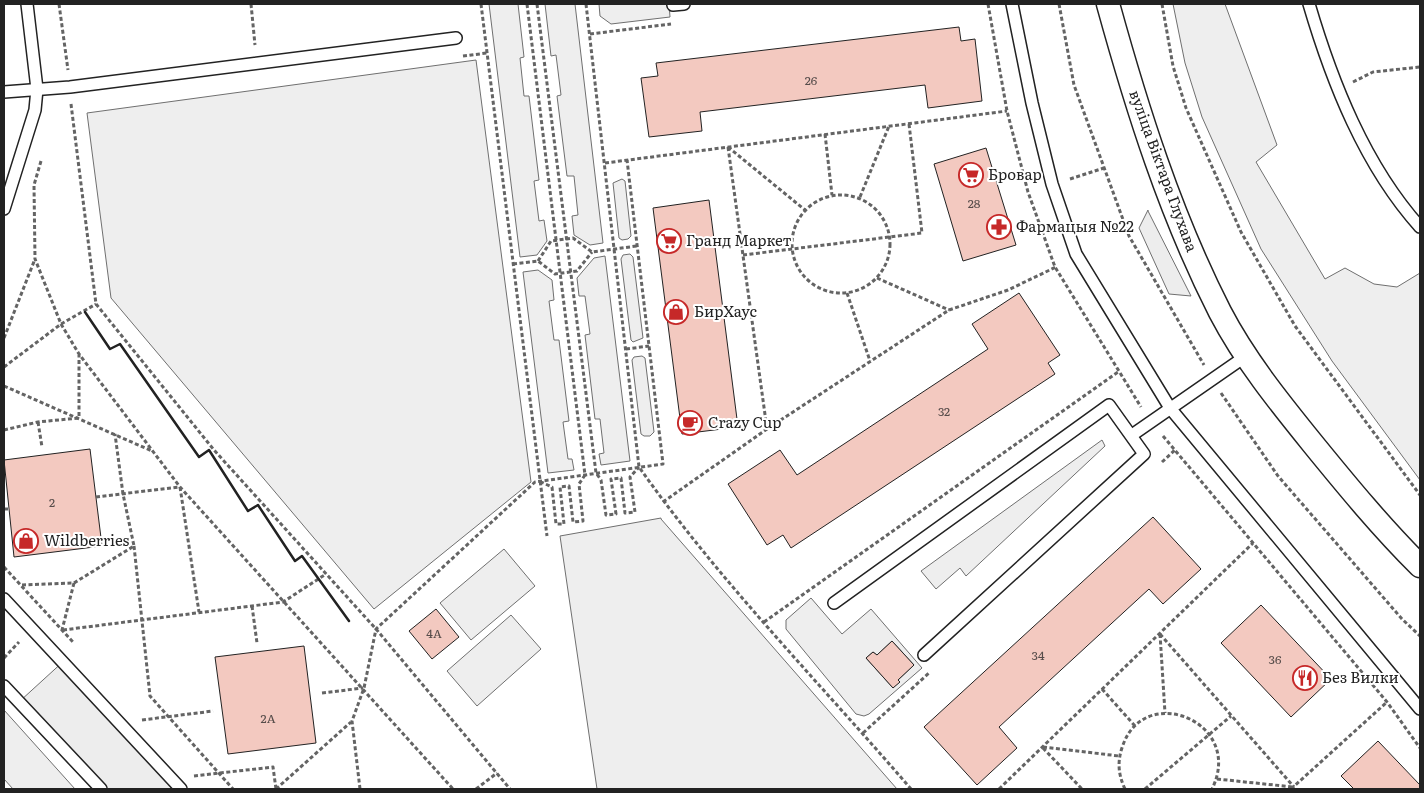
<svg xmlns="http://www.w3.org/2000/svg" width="1424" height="793" font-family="Literata,serif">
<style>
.green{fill:#eee;stroke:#6f6f6f;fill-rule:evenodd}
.parking{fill:#ededed;stroke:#6f6f6f}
.building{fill:#f3c9c0;stroke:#222}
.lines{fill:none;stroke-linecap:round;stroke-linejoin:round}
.lane-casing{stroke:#222;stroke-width:14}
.street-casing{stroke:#222;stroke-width:25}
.path{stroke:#646464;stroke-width:3;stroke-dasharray:4 2.5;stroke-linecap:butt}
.lane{stroke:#fff;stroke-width:11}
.street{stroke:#fff;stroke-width:22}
.wall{stroke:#222;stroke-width:2.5}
.labels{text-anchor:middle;stroke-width:4;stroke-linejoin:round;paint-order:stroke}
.number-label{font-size:12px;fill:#564c4a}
.street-label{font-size:15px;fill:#222;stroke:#fff}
.poi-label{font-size:15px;fill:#222;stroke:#fff;text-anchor:start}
</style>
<rect width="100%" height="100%" fill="#fff"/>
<g class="green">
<polygon points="489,4 518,4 524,57 520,58 524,96 529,96 539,180 534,181 539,221 544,220 547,241 537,255 520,257"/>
<polygon points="545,4 575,4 603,243 590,245 574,235 572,216 578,215 574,176 567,176 557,96 561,95 556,55 551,56"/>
<polygon points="599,4 669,4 670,17 611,24 600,16"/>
<polygon points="1173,4 1225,4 1277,145 1256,162 1325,279 1345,268 1374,284 1397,287 1420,273 1420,480 1332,361 1261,249 1202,117 1185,63"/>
<polygon points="476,60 531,482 374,609 111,298 87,113"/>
<polygon points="622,179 625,181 631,236 628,239 622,240 619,238 613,183"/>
<polygon points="630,254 633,257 643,338 633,342 631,340 621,259 623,255"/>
<polygon points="605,256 630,461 601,465 599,454 604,453 600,419 595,419 585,335 590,334 585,296 579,296 577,278 594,258"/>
<polygon points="538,270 552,280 554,300 549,301 554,340 559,340 569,421 563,422 568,459 572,459 574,470 548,473 523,272"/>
<polygon points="642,356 645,358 654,432 650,436 644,436 641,434 632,360 634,357"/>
<polygon points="1102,440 1105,446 966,576 960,568 936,589 921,571"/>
<polygon points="661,518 661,519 897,789 597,789 560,536"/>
<polygon points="504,549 535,586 471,640 440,603"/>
<path d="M 811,598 L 842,634 L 871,609 L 922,668 L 869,714 L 864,716 L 856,714 L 786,629 L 786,620 ZM 892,641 L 914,665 L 898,680 L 899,682 L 893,688 L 866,658 L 873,652 L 877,655 Z"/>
<polygon points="511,615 541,649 477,706 447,671"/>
<polygon points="4,710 75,789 13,789 4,779"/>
</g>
<g class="parking">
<polygon points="1148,210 1148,211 1191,296 1169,294 1139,228"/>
<polygon points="66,659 184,789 99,789 20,701"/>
</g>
<g class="building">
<polygon points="959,27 961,41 975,39 982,101 928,108 925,85 700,112 702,131 649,137 641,78 658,76 656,63"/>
<polygon points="986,148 1016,245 963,261 934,164"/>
<polygon points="709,200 738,427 682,434 653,208"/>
<polygon points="1019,293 1060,355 1048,363 1055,374 791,548 783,535 767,545 728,484 780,450 797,475 988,349 972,324"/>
<polygon points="90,449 102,546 14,557 4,460"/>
<polygon points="1153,517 1201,569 1163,604 1149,589 999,727 1017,748 977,785 924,727"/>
<polygon points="1261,605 1331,679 1291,717 1221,643"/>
<polygon points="436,609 459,637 432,659 409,631"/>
<polygon points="892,641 914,665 898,680 900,682 893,688 866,658 873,652 877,655"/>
<polygon points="304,646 316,743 228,754 215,657"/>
<polygon points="1378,741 1420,785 1420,789 1354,789 1341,776"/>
</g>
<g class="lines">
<defs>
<g id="lane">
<polyline points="1012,4 1032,103 1052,184 1076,254 1170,408 1420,709"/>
<path d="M 1309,4 C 1332,82 1365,166 1420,227"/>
<polyline points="673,5 684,4"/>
<polyline points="4,92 70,87 456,38"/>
<polyline points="4,209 35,110 37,89 27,4"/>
<polyline points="1132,435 1246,356"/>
<polyline points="4,599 181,789"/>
<polyline points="834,603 1109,405 1144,454 924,655"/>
<polyline points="4,686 101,789"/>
</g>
<path id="street" d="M 1108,4 C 1137,109 1170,214 1220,312 C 1245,360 1279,402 1313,444 C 1348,487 1381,527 1420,566"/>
</defs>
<use href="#lane" class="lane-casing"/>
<use href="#street" class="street-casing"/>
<g class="path">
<polyline points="59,4 68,70"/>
<polyline points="251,4 255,45"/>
<polyline points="481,4 547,536"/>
<polyline points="527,4 585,475 579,484 583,521 573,522 569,486 560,487 564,524 556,524 552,487 541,482"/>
<polyline points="537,4 596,473 601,480 606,515 616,514 611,479 621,478 625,513 635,512 630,477 639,467"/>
<path d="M 586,4 L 639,467 C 720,582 820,683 911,789"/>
<polyline points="988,4 1007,111 1028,192 1055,267 1141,407"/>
<polyline points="1059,4 1074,85 1129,236 1204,365"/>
<polyline points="1162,4 1173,66 1186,108 1241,232 1295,326 1420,495"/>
<polyline points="590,34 671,24"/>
<polyline points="463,56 487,53"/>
<polyline points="1353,82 1373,72 1420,67"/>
<polyline points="71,104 96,304 214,450 376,629 510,789"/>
<polyline points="825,134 832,195"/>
<polyline points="728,147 767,429"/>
<polyline points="728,147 805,210"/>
<polyline points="41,161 34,185 35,259 61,324 79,354 180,487 453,789"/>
<polyline points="605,163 1007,111"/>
<polyline points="1070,179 1104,168"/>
<circle cx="841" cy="244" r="49"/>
<polyline points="860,197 889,126"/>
<polyline points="743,255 922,233 909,124"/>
<polyline points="538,261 551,241 573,238 592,252 637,246"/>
<polyline points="513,264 538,261 555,274 577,271 592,252"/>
<polyline points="877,278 949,310"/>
<polyline points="847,293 870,361"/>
<polyline points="4,338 35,259"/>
<polyline points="626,349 649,346"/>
<polyline points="4,367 61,324 96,304"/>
<polyline points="4,386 152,451"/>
<polyline points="1221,393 1278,476 1402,619 1420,636"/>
<polyline points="38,422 42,447"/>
<polyline points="4,430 38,422 79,418 79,355"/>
<polyline points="1163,436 1387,702 1420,748"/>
<polyline points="1162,462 1175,450"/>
<polyline points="180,487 199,612"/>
<polyline points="96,497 179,487"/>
<polyline points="663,502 767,429 949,310 1008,290 1056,267"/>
<polyline points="4,509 8,509"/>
<polyline points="134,546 150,696 233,789"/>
<polyline points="4,567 73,642"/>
<polyline points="74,583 134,546 123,494 115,434"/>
<polyline points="22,585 74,583 62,630"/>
<polyline points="252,606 257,643"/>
<polyline points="764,622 1118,372"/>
<polyline points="63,630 283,602 326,574"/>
<polyline points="1160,634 1294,787"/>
<polyline points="1160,634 1165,713"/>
<polyline points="4,658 19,642"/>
<polyline points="1102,689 1135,726"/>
<polyline points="322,693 363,688"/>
<polyline points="142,720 213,711"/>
<polyline points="863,733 929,673"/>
<polyline points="1043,747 1119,756"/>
<polyline points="1043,748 1082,789"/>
<polyline points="194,776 273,767 276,789"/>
<polyline points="1217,779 1293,787"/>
<polyline points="276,789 351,722"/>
<polyline points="360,789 352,721 364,688 376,629 535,482 663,464 627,160"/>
<polyline points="476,789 497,773"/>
<polyline points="999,789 1253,543"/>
<path d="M 1125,789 C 1118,774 1117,761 1123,745 C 1145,682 1245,722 1212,789"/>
<polyline points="1145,789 1231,716"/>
<polyline points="1291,789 1387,702"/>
</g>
<use href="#lane" class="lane"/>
<use href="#street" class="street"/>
<polyline class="wall" points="85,312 110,349 120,344 199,457 209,450 248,511 258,505 295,561 302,556 349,621"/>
</g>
<defs>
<symbol id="supermarket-ring" viewBox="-11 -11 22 22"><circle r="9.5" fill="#fff" stroke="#c62828" stroke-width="1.5"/><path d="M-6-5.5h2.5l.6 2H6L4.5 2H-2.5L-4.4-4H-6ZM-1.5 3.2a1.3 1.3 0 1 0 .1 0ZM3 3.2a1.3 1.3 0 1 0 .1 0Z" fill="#c62828"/></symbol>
<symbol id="pharmacy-ring" viewBox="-11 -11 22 22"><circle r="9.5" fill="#fff" stroke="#c62828" stroke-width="1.5"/><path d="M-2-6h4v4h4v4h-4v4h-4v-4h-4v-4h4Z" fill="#c62828"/></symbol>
<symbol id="shop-ring" viewBox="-11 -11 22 22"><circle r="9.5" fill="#fff" stroke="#c62828" stroke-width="1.5"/><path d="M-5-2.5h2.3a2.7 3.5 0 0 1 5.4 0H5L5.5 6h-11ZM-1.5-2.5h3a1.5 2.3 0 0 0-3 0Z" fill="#c62828"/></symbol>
<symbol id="cafe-ring" viewBox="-11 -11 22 22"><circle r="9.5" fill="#fff" stroke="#c62828" stroke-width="1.5"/><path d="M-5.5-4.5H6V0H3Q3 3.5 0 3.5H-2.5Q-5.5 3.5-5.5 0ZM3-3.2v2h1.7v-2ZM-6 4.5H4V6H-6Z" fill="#c62828"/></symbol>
<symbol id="restaurant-ring" viewBox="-11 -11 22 22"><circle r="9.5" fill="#fff" stroke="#c62828" stroke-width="1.5"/><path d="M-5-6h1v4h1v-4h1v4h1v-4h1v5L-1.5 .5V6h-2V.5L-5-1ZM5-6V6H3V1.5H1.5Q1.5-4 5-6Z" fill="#c62828"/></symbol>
</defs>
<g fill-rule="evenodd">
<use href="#supermarket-ring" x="957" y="161" width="28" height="28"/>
<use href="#pharmacy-ring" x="985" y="213" width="28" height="28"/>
<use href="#supermarket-ring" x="655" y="227" width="28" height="28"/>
<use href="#shop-ring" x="662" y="298" width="28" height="28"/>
<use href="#cafe-ring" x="676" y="409" width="28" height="28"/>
<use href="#shop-ring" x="12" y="527" width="28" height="28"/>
<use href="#restaurant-ring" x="1291" y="664" width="28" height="28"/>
</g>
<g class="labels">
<g class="number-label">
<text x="811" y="85">26</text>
<text x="974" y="208">28</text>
<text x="944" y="416">32</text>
<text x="52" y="507">2</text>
<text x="434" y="638">4А</text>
<text x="1038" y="660">34</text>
<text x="1275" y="664">36</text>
<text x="268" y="723">2А</text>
</g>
<g class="street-label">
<text transform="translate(1163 171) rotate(70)" y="5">вуліца Віктара Глухава</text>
</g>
<g class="poi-label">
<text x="988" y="180">Бровар</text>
<text x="1016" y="232">Фармацыя №22</text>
<text x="686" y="246">Гранд Маркет</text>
<text x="694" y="317">БирХаус</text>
<text x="708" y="428">Crazy Cup</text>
<text x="44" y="546">Wildberries</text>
<text x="1322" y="683">Без Вилки</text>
</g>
</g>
<rect width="1424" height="793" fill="none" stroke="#222222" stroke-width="10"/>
</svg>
